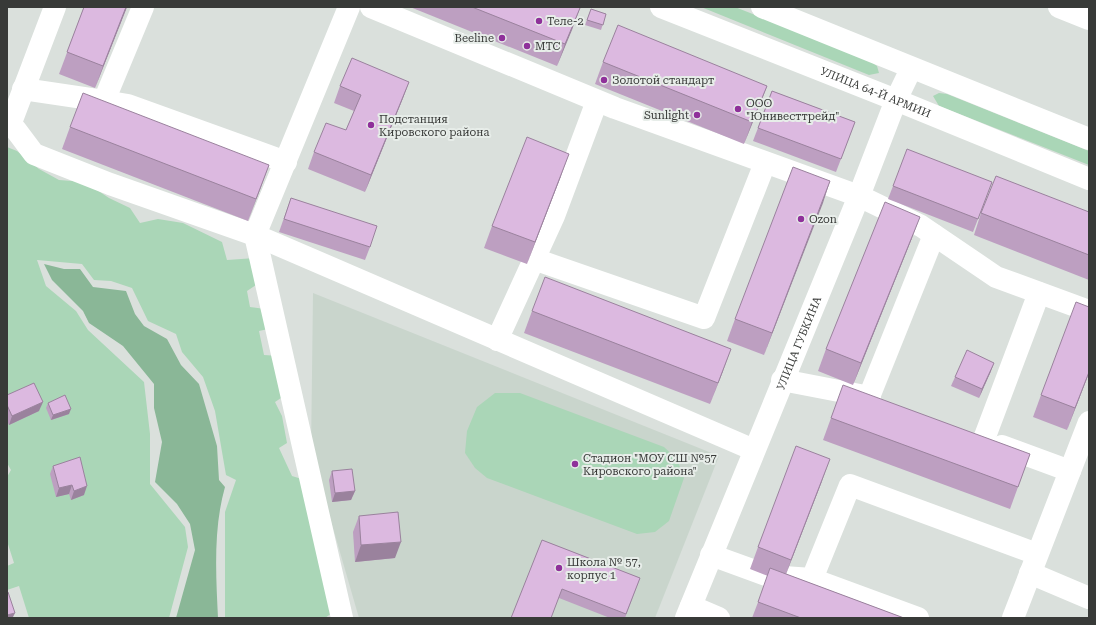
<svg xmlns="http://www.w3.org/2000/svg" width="1096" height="625" font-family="'Roboto Serif',serif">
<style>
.built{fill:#c9d5cc}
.green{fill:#aad6b7}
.water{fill:#8ab797}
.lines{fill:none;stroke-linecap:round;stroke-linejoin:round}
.minor{stroke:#fff;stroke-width:22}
.highway{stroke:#fff;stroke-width:22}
.wall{fill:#bd9fc1}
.shaded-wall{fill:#9a829d}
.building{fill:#dcb9e0;stroke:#9a829d}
.poi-dot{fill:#8f309a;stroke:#e7ede9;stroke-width:1.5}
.labels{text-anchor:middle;stroke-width:4;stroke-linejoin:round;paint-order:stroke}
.poi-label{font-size:11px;fill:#383a38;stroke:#e7ede9;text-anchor:start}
.street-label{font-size:11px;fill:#383a38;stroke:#e7ede9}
</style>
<rect width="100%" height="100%" fill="#dae0dc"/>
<polygon class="built" points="313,293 719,456 655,618 359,618 311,452"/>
<g class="green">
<polygon points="701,7 735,7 870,61 877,66 879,73 869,75"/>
<polygon points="939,93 947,94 1089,151 1089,165 939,106 933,96"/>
<polygon points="7,147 17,151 39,169 59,180 85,182 109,198 130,208 140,223 158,219 183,223 222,242 227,260 255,258 259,283 247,291 250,307 265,309 268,329 259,331 264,355 279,356 284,396 275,402 282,416 287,443 279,448 292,476 305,480 332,613 325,618 225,618 225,512 236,480 226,475 215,411 203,377 182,352 176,334 148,321 132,288 111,281 94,280 82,264 37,260 46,286 76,311 88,330 144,382 150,434 150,484 185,527 188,547 169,618 29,618 19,586 7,590 7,566 14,563 7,541 7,477 11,470 7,463"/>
<polygon points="495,393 520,393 664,447 677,459 684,478 669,521 655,532 637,534 487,478 475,468 465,453 467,431 477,407"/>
</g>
<path class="water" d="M 44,264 L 64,269 L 80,269 L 93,287 L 126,291 L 135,314 L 144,326 L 167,339 L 181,365 L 199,384 L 217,446 L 219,480 L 225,487 C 213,529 216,576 218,618 L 176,618 L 195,550 L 190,524 L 177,504 L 155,482 L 162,442 L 154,408 L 154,384 L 123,346 L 89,323 L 83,311 L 52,280 Z"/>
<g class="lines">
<g class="minor">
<polyline points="371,7 615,108 859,196 921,226 996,277 1089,311"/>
<polyline points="1059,7 1089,19"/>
<polyline points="23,89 104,101 143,7"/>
<polyline points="104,101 128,105 286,162"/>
<polyline points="7,125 10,125 16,130 34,154 110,184 255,235 754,450"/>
<polyline points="10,125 55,7"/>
<polyline points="534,259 704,318 765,163"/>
<polyline points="497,340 554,216 597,101"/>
<polyline points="782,380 870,397"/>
<polyline points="869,397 934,235"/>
<polyline points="984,439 1039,293"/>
<polyline points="1002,446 1070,471"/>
<polyline points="711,555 769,576 812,579 850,485 1037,554"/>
<polyline points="1030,573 1089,598"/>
<polyline points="812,579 918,618"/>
<polyline points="691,606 719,618"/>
<polyline points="342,618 255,235 349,7"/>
<path id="s1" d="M 686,618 L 859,196 L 896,100 L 911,69"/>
<polyline points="1013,618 1089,422"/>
</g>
<g class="highway">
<path id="s2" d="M 661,7 L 896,100 L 1089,179"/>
<polyline points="762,7 1089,139"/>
</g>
</g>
<g class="wall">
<polygon points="84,7 127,7 95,88 59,74"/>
<polygon points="410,7 578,7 580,8 557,66"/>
<polygon points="591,9 606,14 601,30 585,25"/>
<polygon points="603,62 767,86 744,144 595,84"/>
<polygon points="409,82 403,98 365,192 308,169 314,152 346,130 354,111 334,103 340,86"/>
<polygon points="772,91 855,122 836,172 753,141"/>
<polygon points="70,127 269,165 248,221 62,149"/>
<polygon points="561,176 527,264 484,248 492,226"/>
<polygon points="830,181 764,355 727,341 735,319"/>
<polygon points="992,182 973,232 888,199 893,186"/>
<polygon points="291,198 370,247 365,260 279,232"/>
<polygon points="1089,212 1089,280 974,235 981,213"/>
<polygon points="912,238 853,385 818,371 826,349"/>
<polygon points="532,311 723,371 710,404 524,333"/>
<polygon points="991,371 979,398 951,386 955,377"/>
<polygon points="1089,373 1067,430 1033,417 1041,395"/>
<polygon points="7,395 39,411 9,425 7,421"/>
<polygon points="48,403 69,414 51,420 46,408"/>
<polygon points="831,418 1030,454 1010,509 823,440"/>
<polygon points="53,466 84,495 71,500 69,494 56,497 50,474"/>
<polygon points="332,471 355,491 351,500 332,502 329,480"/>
<polygon points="822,481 786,574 904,618 752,618 768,576 750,569 758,547"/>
<polygon points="359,516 395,558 355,562 353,532"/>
<polygon points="542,540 640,578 625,618 610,618 559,598"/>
</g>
<g class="shaded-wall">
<polygon points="126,7 127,7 95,88 103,66"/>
<polygon points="580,8 572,30 557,66 565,44"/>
<polygon points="409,82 403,98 365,192 371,175"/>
<polygon points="767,86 759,107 744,144 752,122"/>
<polygon points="569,154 561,176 527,264 535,242"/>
<polygon points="269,165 261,187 248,221 256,199"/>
<polygon points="830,181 823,203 764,355 772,333"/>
<polygon points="920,217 912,238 853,385 861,363"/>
<polygon points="731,349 723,371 710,404 718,383"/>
<polygon points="994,363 991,371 979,398 982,389"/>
<polygon points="1089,372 1089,373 1067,430 1075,408"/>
<polygon points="43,402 39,411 9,425 12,416"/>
<polygon points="71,409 69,414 51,420 53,415"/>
<polygon points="830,459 822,481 783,582 791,560"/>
<polygon points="72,485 69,494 56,497 59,488"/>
<polygon points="87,486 84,495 71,500 74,491"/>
<polygon points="355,491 351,500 332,502 335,493"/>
<polygon points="401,542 395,558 355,562 361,545"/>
<polygon points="15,613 13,617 11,618 7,618 7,615"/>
</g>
<g class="building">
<polygon points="84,7 126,7 103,66 67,52"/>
<polygon points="472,7 578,7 580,8 565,44"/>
<polygon points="591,9 606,14 603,25 587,20"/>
<polygon points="618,25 767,86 752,122 603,62"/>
<polygon points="352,58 409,82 371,175 314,152 326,123 346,130 361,95 340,86"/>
<polygon points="772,91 855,122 841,159 758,128"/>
<polygon points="83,93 269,165 256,199 70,127"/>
<polygon points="527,137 569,154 535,242 492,226"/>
<polygon points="907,149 992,182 978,219 893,186"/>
<polygon points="793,167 830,181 772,333 735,319"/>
<polygon points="996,176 1089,212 1089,255 981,213"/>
<polygon points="291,198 377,226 370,247 284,219"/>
<polygon points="885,202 920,217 861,363 826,349"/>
<polygon points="545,277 731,349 718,383 532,311"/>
<polygon points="1076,302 1089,307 1089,372 1075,408 1041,395"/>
<polygon points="967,350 994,363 982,389 955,377"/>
<polygon points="34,383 43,402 12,416 7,405 7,395"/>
<polygon points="843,385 1030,454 1018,487 831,418"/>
<polygon points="65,395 71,409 53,415 48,403"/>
<polygon points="796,446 830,459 791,560 758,547"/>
<polygon points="80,457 87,486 74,491 72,485 59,488 53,466"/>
<polygon points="352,469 355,491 335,493 332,471"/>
<polygon points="398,512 401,542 361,545 359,516"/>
<polygon points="542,540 640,578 626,614 562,589 551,618 511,618"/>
<polygon points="770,568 904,618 801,618 758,602"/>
<polygon points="7,592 8,592 15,613 7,615"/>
</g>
<g class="poi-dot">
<circle cx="539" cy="21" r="4"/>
<circle cx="502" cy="38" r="4"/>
<circle cx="527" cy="46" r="4"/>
<circle cx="604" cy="80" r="4"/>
<circle cx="738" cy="109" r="4"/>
<circle cx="697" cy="115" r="4"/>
<circle cx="371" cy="125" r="4"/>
<circle cx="801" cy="219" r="4"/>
<circle cx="575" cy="464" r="4"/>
<circle cx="559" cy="568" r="4"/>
</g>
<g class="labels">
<g class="poi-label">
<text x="547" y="25">Теле-2</text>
<text x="494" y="42" text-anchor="end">Beeline</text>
<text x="535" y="50">МТС</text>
<text x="612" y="84">Золотой стандарт</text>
<text x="746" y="107">ООО<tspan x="746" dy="13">"Юнивесттрейд"</tspan></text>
<text x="689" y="119" text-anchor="end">Sunlight</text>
<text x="379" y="123">Подстанция<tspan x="379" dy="13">Кировского района</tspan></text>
<text x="809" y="223">Ozon</text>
<text x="583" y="462">Стадион "МОУ СШ №57<tspan x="583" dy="13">Кировского района"</tspan></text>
<text x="567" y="566">Школа № 57,<tspan x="567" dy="13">корпус 1</tspan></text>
</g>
<g class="street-label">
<text dy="4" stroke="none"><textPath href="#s2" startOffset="231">УЛИЦА 64-Й АРМИИ</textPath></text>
<text dy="4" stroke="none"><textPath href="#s1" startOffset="297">УЛИЦА ГУБКИНА</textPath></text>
</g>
</g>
<rect width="1096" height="625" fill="none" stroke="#383a38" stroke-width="16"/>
</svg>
